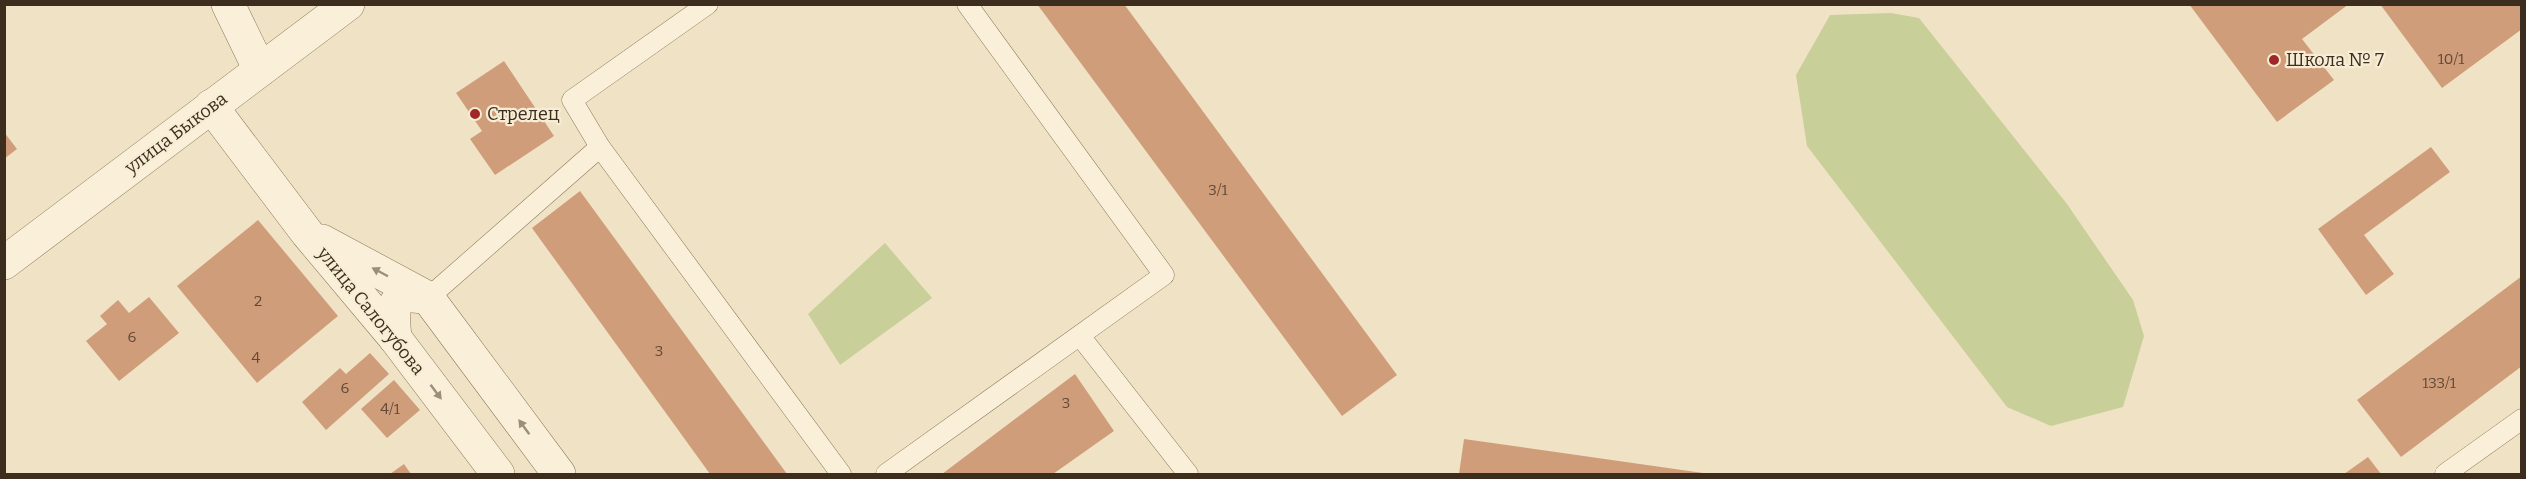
<svg xmlns="http://www.w3.org/2000/svg" width="2526" height="479" font-family="Bitter,serif">
<style>
.green{fill:#c9cf98}
.building{fill:#d09d7a}
.lines{fill:none;stroke-linecap:round;stroke-linejoin:round}
.service-casing{stroke:#8d755a;stroke-width:21}
.minor-casing{stroke:#8d755a;stroke-width:34}
.tertiary-casing{stroke:#8d755a;stroke-width:34}
.service{stroke:#faf0d9;stroke-width:20}
.minor{stroke:#faf0d9;stroke-width:33}
.tertiary{stroke:#faf0d9;stroke-width:33}
.oneway{fill:#9b8e7c}
.poi-dot{fill:#9f2728;stroke:#f7edd5;stroke-width:2}
.labels{text-anchor:middle;stroke-width:4.5;stroke-linejoin:round;paint-order:stroke}
.number-label{font-size:15px;fill:#614936}
.poi-label{font-size:18px;fill:#3c2d1f;stroke:#f7edd5;text-anchor:start}
.street-label{font-size:18px;fill:#3c2d1f;stroke:#f7edd5}
</style>
<rect width="100%" height="100%" fill="#f0e3c5"/>
<g class="green">
<polygon points="1891,13 1919,18 2067,204 2133,300 2144,336 2123,407 2051,426 2007,407 1807,146 1796,75 1830,15"/>
<polygon points="885,243 932,298 840,365 808,314"/>
</g>
<g class="building">
<polygon points="1037,4 1124,4 1397,375 1342,416"/>
<polygon points="2189,4 2349,4 2302,39 2334,80 2277,122"/>
<polygon points="2380,4 2522,4 2522,29 2442,88"/>
<polygon points="504,61 554,136 495,175 470,139 482,131 456,93"/>
<polygon points="4,132 17,149 4,159"/>
<polygon points="2431,147 2450,172 2364,235 2394,274 2366,295 2318,229"/>
<polygon points="580,191 787,474 710,474 532,228"/>
<polygon points="258,220 338,316 257,383 177,286"/>
<polygon points="2522,276 2522,366 2401,457 2357,400"/>
<polygon points="149,297 179,333 119,381 86,341 107,324 100,316 118,300 129,313"/>
<polygon points="370,353 389,374 326,430 302,402 340,368 346,374"/>
<polygon points="1075,374 1114,431 1053,474 942,474"/>
<polygon points="394,380 420,410 387,438 361,409"/>
<polygon points="1464,439 1703,473 1703,474 1459,474"/>
<polygon points="2368,457 2381,474 2344,474"/>
<polygon points="404,464 411,474 390,474"/>
</g>
<g class="lines">
<defs>
<g id="service">
<polyline points="708,4 572,100 600,147 841,474"/>
<polyline points="428,298 600,147"/>
<polyline points="1080,336 1188,474"/>
<polyline points="886,474 1164,275 967,4"/>
<polyline points="2445,474 2522,419"/>
</g>
<g id="minor">
<polyline points="228,4 260,70"/>
<path d="M 395,338 C 392,306 390,290 428,298"/>
</g>
<g id="tertiary">
<polyline points="211,106 307,233 395,338 498,474"/>
<polyline points="322,241 428,298 559,474"/>
<polyline points="4,263 348,4"/>
</g>
</defs>
<use href="#service" class="service-casing"/>
<use href="#minor" class="minor-casing"/>
<use href="#tertiary" class="tertiary-casing"/>
<use href="#service" class="service"/>
<use href="#minor" class="minor"/>
<use href="#tertiary" class="tertiary"/>
</g>
<defs><path id="oneway-solid" d="M-6-.8H1V-3.2L6.5 0L1 3.2V.8H-6Z" transform="scale(1.5)"/></defs>
<g class="oneway">
<use href="#oneway-solid" transform="translate(380 272) rotate(-152)"/>
<use href="#oneway-solid" transform="translate(436 392) rotate(53)"/>
<use href="#oneway-solid" transform="translate(524 427) rotate(-126)"/>
</g>
<g class="poi-dot">
<circle cx="2274" cy="60" r="6"/>
<circle cx="475" cy="114" r="6"/>
</g>
<g class="labels">
<g class="number-label">
<text x="2451" y="64">10/1</text>
<text x="1218" y="195">3/1</text>
<text x="258" y="306">2</text>
<text x="132" y="342">6</text>
<text x="659" y="356">3</text>
<text x="256" y="363">4</text>
<text x="2439" y="388">133/1</text>
<text x="345" y="393">6</text>
<text x="1066" y="408">3</text>
<text x="390" y="414">4/1</text>
</g>
<g class="poi-label">
<text x="2286" y="66">Школа № 7</text>
<text x="487" y="120">Стрелец</text>
</g>
<g class="street-label">
<text transform="translate(176 133) rotate(-37)" y="6">улица Быкова</text>
<text transform="translate(371 311) rotate(51)" y="6">улица Салогубова</text>
</g>
</g>
<rect width="2526" height="479" fill="none" stroke="#3c2d1f" stroke-width="12"/>
</svg>
